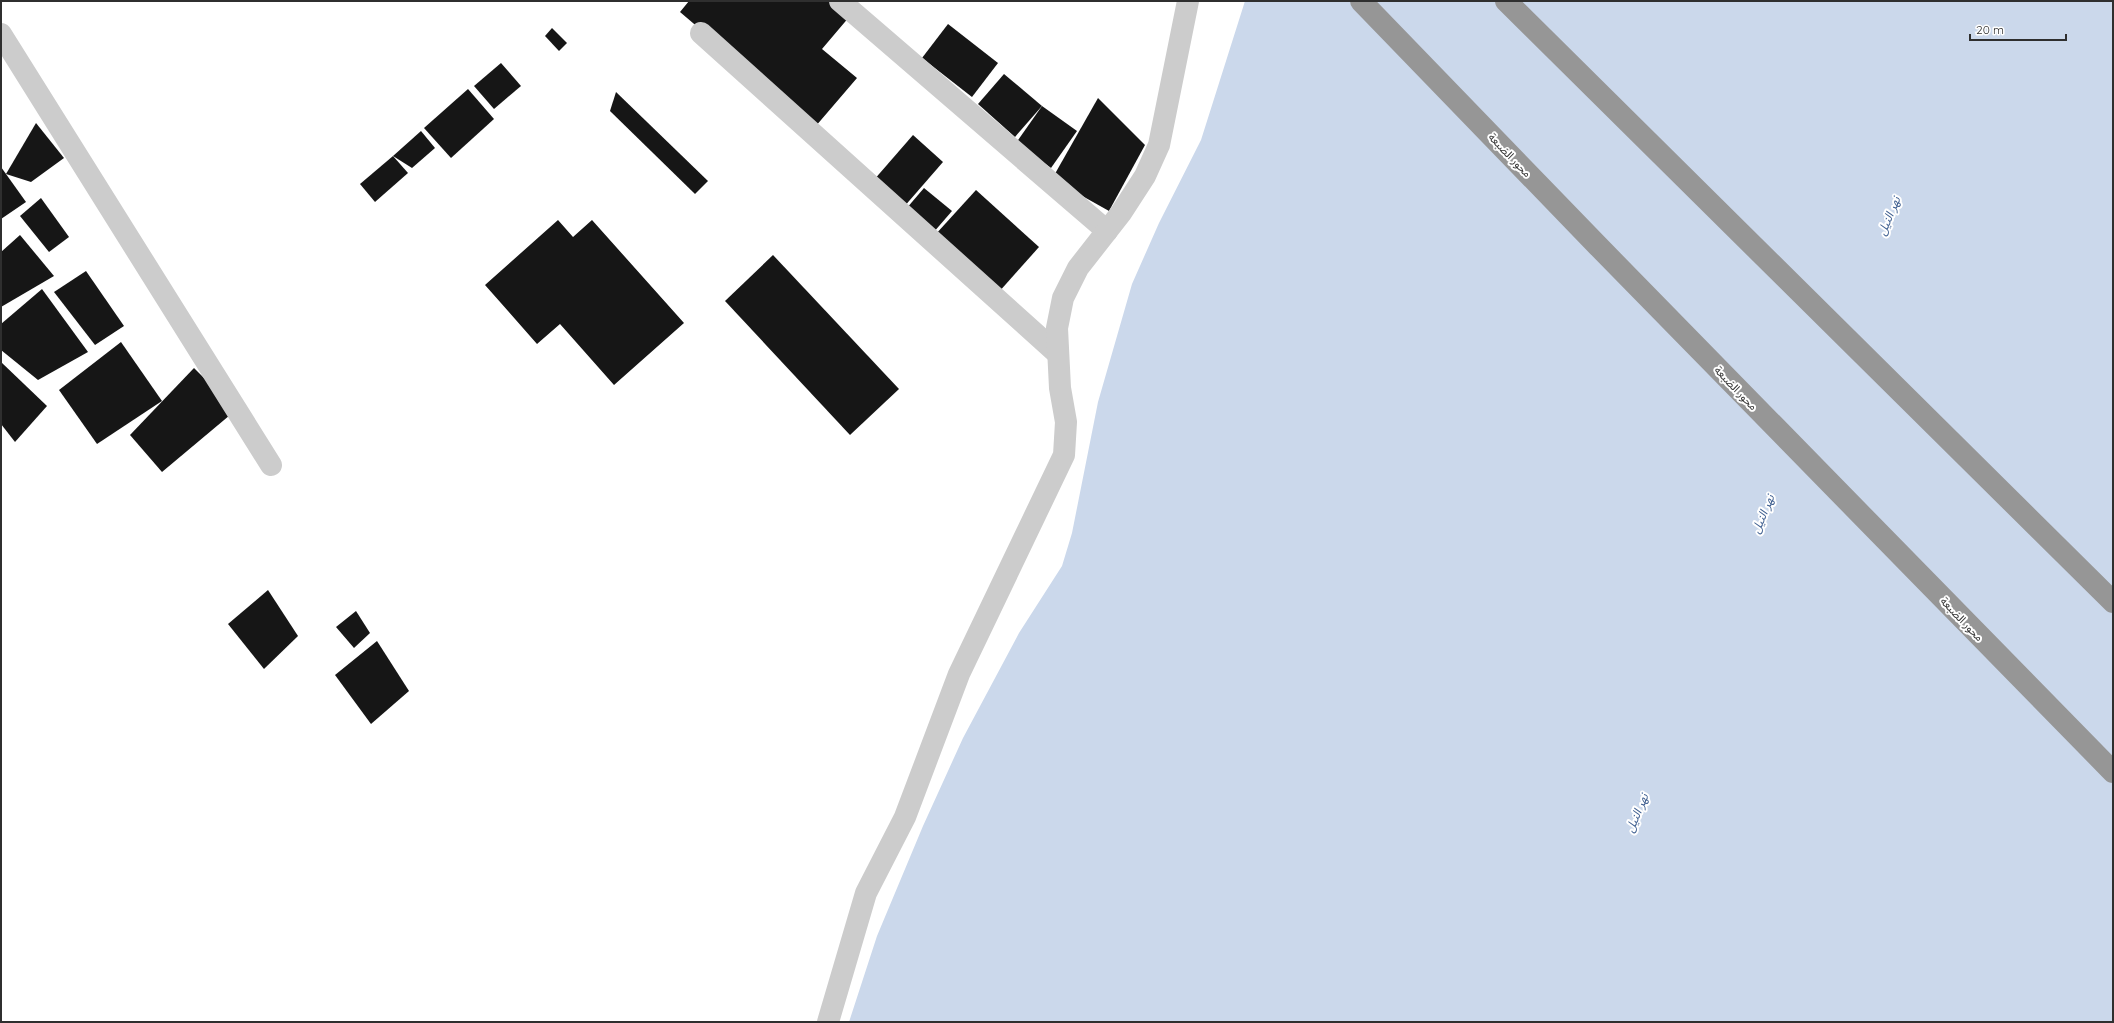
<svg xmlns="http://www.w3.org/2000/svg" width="2114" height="1023" font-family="Quicksand,'Noto Sans Arabic',sans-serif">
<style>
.water{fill:#cbd8eb}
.building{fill:#161616}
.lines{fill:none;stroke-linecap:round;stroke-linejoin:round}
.street{stroke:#ccc;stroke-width:22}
.highway{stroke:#969696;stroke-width:22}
.labels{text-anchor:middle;stroke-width:4;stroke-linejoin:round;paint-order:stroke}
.street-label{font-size:11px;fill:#2f2f2f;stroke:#fff}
.water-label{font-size:12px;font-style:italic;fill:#3f5f90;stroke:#fff}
</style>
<rect width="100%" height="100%" fill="#fff"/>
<polygon class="water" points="1245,1 2113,1 2113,1022 849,1022 877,936 923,826 963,738 1019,633 1062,566 1072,533 1098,402 1132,284 1159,223 1201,140"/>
<g class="building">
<polygon points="689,1 832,1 850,16 822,49 857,78 815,127 680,12"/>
<polygon points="948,24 998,63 972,97 922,58"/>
<polygon points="552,28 567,43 559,51 545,36"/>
<polygon points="501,63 521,86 494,109 474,86"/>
<polygon points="1004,74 1042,106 1015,137 978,104"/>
<polygon points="468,89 494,119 451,158 424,128"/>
<polygon points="616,92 708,181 695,194 610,111"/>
<polygon points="1098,98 1145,145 1109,211 1052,179"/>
<polygon points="1042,106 1077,131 1051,168 1016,143"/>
<polygon points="36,123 64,158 31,182 6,174"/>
<polygon points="421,131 435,148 412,168 393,156"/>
<polygon points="913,135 943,162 903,208 873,181"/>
<polygon points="393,156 408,173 375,202 360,184"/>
<polygon points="1,167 26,202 1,219"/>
<polygon points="924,188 952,211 933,233 906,209"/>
<polygon points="976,190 1039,247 998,293 935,235"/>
<polygon points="41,198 69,237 49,252 20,216"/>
<polygon points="558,220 573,237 592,220 684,323 614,385 560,324 537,344 485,285"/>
<polygon points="20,235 54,276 1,307 1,252"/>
<polygon points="773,255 899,389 850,435 725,301"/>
<polygon points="86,271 124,326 95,345 54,292"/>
<polygon points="42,289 88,352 38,380 1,350 1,324"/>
<polygon points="121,342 162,401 97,444 59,390"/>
<polygon points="1,362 47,406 15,442 1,424"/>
<polygon points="194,368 236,410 162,472 130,435"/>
<polygon points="268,590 298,636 264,669 228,624"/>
<polygon points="356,611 370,633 354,648 336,627"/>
<polygon points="377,641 409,691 371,724 335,675"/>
</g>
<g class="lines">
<g class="street">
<polyline points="840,1 1107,231"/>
<polyline points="701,33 1058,354"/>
<polyline points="1,34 271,465"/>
<polyline points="828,1022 866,893 905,817 959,674 1064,455 1066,422 1060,388 1057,328 1063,298 1078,268 1121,213 1145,176 1159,145 1188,1"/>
</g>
<g class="highway">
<polyline points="1361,1 1598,246 2113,772"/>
<polyline points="1506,1 2113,602"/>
</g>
</g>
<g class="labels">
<g class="street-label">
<text transform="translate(1510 155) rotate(46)" y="4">محور الضبعة</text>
<text transform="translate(1736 388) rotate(46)" y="4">محور الضبعة</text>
<text transform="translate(1962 619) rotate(46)" y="4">محور الضبعة</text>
</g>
<g class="water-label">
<text transform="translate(1889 216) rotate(-67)" y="4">نهر النيل</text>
<text transform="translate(1763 514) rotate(-67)" y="4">نهر النيل</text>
<text transform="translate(1637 813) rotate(-67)" y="4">نهر النيل</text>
</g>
</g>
<rect width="2114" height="1023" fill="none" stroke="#2f2f2f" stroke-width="4"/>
<path d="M1970 34v6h96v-6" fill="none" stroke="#2f2f2f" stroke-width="2"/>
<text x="1976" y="34" font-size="12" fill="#2f2f2f" stroke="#ffffff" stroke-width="3" paint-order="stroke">20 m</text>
</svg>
